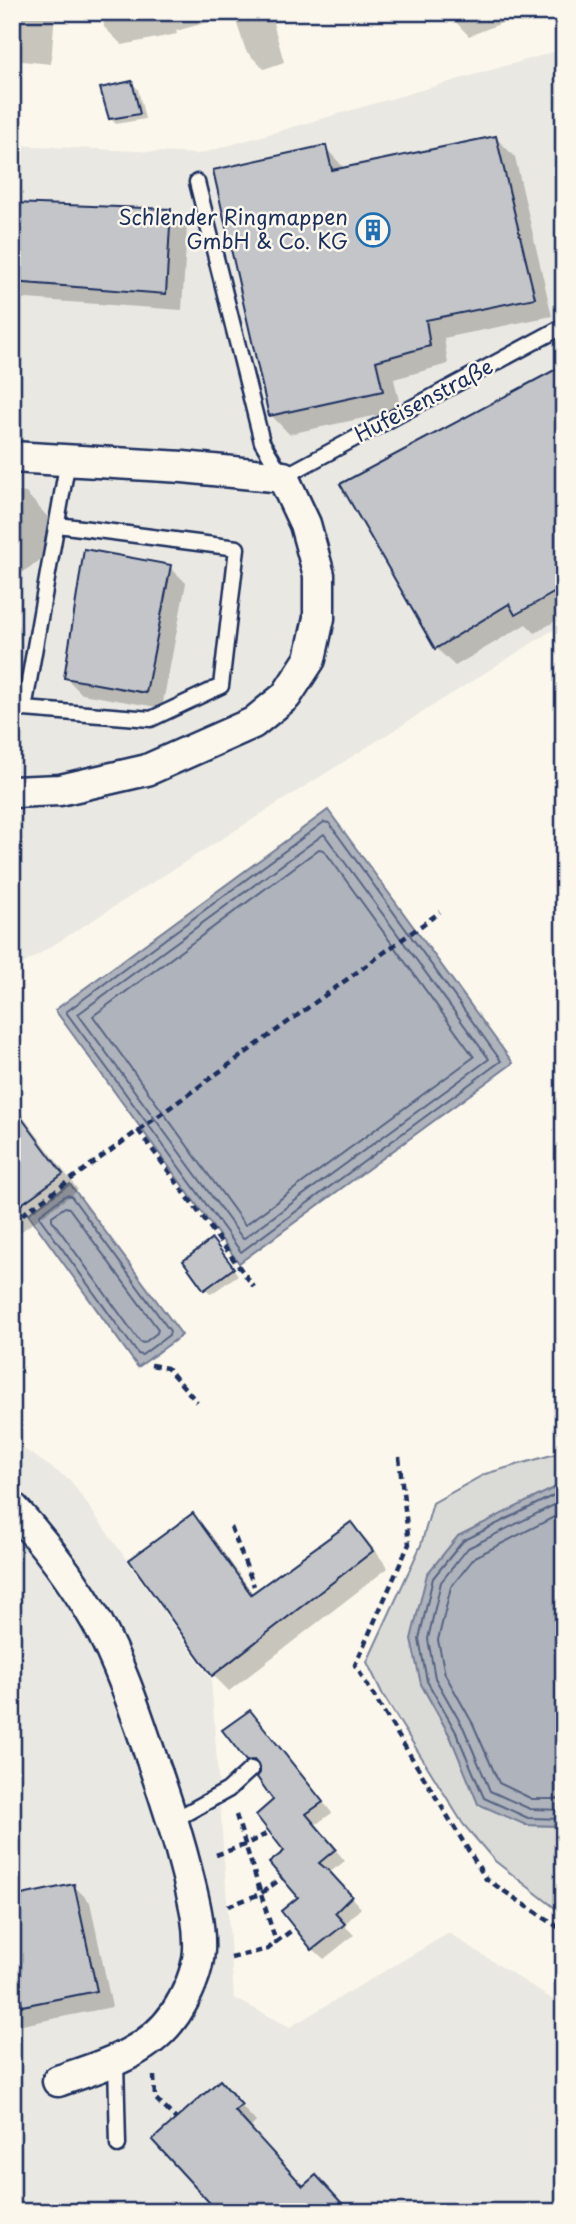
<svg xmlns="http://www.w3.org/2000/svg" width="576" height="2224" font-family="'Playpen Sans',sans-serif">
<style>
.built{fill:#eae8e2}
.green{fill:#dadad7;stroke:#7a849a;stroke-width:2}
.water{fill:#afb3bb;stroke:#747e96;stroke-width:2}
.shadow{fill:#0003}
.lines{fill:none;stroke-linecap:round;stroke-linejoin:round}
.shore{stroke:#566483;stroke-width:2}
.building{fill:#c3c5c9;stroke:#1b2f5e;stroke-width:2}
.lane-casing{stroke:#1b2f5e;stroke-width:19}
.street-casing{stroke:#1b2f5e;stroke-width:35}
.path{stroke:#1b2f5e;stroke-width:4.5;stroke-dasharray:7 5;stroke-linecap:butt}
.lane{stroke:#fbf7ec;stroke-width:14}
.street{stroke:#fbf7ec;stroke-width:30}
.labels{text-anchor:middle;stroke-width:5;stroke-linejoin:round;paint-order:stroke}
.poi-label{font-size:21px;fill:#1b2f5e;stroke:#fbf7ec;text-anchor:end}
.street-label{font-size:21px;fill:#1b2f5e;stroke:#fbf7ec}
</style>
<rect width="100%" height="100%" fill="#fbf7ec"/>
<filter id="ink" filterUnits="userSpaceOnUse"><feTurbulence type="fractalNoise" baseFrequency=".0143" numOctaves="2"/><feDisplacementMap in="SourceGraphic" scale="14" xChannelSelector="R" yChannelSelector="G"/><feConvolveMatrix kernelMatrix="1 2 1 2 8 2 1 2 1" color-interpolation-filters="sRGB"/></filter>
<g filter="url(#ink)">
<g class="built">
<polygon points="564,49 564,623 12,971 12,145 199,154"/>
<polygon points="12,1441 70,1480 211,1679 234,1998 290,2027 449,1933 564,2007 564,2212 12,2212"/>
</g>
<polygon class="green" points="564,1448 564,1483 458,1536 421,1684 450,1736 526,1825 564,1826 564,1915 495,1861 463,1824 383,1695 367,1662 421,1545 433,1503 485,1474 555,1454"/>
<g class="water">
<polygon points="328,810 513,1063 239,1263 55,1010"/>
<polygon points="70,1184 182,1335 138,1367 28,1214"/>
<polygon points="564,1483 564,1826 526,1825 478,1804 450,1736 421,1684 411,1639 427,1574 458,1536"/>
</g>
<g class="shadow">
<polygon points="12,12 55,12 51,64 12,60"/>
<polygon points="103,12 270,12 284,62 264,69 246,51 234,15 176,31 177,34 122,45 104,27"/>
<polygon points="446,12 530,12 469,36"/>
<polygon points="132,83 138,89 145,119 116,124 110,118"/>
<polygon points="496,138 515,157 552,316 444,338 448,364 394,379 401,410 289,434 271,415 325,147 345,169"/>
<polygon points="12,205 170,211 187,227 182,310 12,298"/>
<polygon points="564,367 564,616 535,633 526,624 455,666 436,648"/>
<polygon points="12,491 26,493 55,525 50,554 18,575 12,611"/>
<polygon points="170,567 186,583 162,708 82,694 66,678"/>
<polygon points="12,1102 78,1190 12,1238"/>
<polygon points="218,1247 238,1275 211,1294 206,1289"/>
<polygon points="193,1516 209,1532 254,1595 351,1524 367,1540 388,1568 229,1691 213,1675"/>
<polygon points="260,1723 332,1813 315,1825 345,1861 329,1873 361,1908 344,1925 354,1935 324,1959 313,1949 301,1897 286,1851 276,1800 263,1770 258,1771 247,1760"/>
<polygon points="74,1886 90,1902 112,2007 12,2027 12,1899"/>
<polygon points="220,2082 256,2122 250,2128 304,2188 332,2194 220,2212"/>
</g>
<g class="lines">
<g class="shore">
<polygon points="324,822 329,823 501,1061 241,1252 66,1012"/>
<polygon points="324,834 489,1059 243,1239 78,1014"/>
<polygon points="319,849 324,850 474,1057 245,1225 93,1016"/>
<polygon points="66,1195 71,1196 170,1331 169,1335 142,1355 138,1354 40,1218 40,1214"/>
<polygon points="65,1207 69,1208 158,1329 157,1333 144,1343 140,1342 52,1220 52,1216"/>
<polyline points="564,1490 463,1541 433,1578 419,1639 427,1681 456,1732 484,1798 528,1818 564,1819"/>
<polyline points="564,1500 468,1548 441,1582 428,1639 435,1678 464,1729 490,1791 530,1809 564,1810"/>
<polyline points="564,1512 475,1557 451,1587 438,1640 445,1674 473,1724 499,1783 532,1799 564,1799"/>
</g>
</g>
<g class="building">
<polygon points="132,81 140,114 109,119 100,88"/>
<polygon points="496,136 535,298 426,320 430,346 376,361 383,391 269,416 213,170 326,145 332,170"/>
<polygon points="12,203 171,209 166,294 12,282"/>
<polygon points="564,365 564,587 515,615 509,604 435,649 340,484"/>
<polygon points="84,549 171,565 146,693 64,678"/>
<polygon points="12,1105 63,1174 12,1211"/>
<polygon points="212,1239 234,1268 204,1290 183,1261"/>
<polygon points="193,1513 251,1594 351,1522 373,1551 212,1676 129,1560"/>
<polygon points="250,1710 323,1802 306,1814 336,1849 319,1863 330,1872 352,1896 335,1913 345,1924 312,1950 281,1911 298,1897 269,1863 284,1851 256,1815 273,1800 257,1777 260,1773 260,1766 255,1760 246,1761 222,1730"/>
<polygon points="74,1884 97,1991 22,2006 12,1960 12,1897"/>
<polygon points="220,2080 242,2105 235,2111 303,2186 316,2175 350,2212 218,2212 152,2140"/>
</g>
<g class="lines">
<defs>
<g id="lane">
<polyline points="197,182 262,442 283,477 564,326"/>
<polyline points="58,525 237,548 221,686 151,719 24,709 68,460"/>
<polyline points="174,1820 228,1790 251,1769"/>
<polyline points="116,2061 118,2145"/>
</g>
<g id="street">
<polyline points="12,457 183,467 283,477 305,524 319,575 319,618 310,659 286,696 253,723 147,770 60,790 12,792"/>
<path d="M 12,1507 C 45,1543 73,1580 97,1622 C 121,1666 136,1713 152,1760 C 166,1799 178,1837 188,1877 C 194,1901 200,1924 199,1950 C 198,1971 187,1996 175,2014 C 148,2054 101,2066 58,2081"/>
</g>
</defs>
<use href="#lane" class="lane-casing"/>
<use href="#street" class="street-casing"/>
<g class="path">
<polyline points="138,1130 254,1287"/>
<polyline points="12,1222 440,912"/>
<polyline points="151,1365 167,1368 197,1402"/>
<polyline points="399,1457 409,1544 355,1665 486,1879 564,1931"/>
<polyline points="231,1527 254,1586"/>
<polyline points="236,1815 276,1942 295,1928"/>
<polyline points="216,1855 245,1845 270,1832"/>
<polyline points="228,1906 260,1894 282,1878"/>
<polyline points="231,1958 268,1949 276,1942"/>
<polyline points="154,2076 155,2098 176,2119"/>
</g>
<use href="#lane" class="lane"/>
<use href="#street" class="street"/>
</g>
</g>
<defs>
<symbol id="building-ring" viewBox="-11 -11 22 22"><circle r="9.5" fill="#fbf7ec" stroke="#1f6fb2" stroke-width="1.5"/><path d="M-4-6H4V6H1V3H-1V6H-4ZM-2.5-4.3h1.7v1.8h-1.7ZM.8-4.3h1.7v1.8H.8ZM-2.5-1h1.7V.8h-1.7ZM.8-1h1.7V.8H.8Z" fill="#1f6fb2"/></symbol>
</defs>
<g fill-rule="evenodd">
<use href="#building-ring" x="354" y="211" width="38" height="38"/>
</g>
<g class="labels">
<g class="poi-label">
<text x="348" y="225">Schlender Ringmappen<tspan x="348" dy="24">GmbH &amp; Co. KG</tspan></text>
</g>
<g class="street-label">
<text transform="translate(424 401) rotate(-28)" y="7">Hufeisenstraße</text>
</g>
</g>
<rect width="576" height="2224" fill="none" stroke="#fbf7ec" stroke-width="42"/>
<rect x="21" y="21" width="534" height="2182" fill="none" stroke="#1b2f5e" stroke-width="2.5" filter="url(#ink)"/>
</svg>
